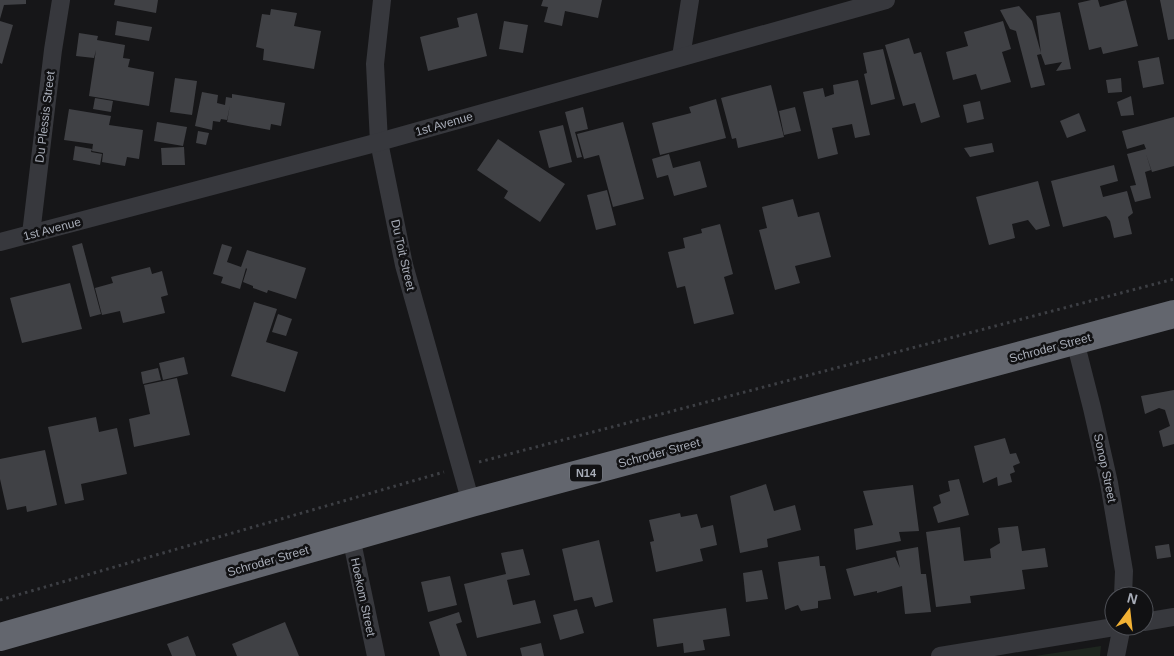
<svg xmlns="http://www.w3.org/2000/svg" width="1174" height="656" font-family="Arial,sans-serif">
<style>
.green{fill:#1e261f}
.building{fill:#404145}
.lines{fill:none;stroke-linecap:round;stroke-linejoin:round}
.path{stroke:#3d3f44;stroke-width:3;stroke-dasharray:2.5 4;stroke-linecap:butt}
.street{stroke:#37383d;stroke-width:18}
.highway{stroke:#63666e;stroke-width:28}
.labels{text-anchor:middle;stroke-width:5;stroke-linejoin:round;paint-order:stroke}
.shield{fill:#111113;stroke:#7b7e86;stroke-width:1}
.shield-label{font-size:11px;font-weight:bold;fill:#a8adb8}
.street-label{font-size:12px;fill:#a8adb8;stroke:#111113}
</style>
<rect width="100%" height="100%" fill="#161618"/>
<polygon class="green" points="1101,646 1100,656 1035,656"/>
<g class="building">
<polygon points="0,0 26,0 26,4 4,5 0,19"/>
<polygon points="115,0 158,0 156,13 114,5"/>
<polygon points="543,0 602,0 598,18 565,11 562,26 544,22 548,7 541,6"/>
<polygon points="1091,0 1098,0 1100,7 1126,0 1138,46 1103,54 1101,47 1089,50 1078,3"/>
<polygon points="1160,0 1174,0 1174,39 1168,40"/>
<polygon points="1019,6 1032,21 1041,53 1036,16 1060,12 1071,69 1056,71 1062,62 1045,65 1041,54 1037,55 1045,85 1031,88 1016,31 1010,29 1000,10"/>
<polygon points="271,9 297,13 294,26 321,31 314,69 263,60 264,49 256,47 262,14 270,15"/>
<polygon points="477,13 487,56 428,71 420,37 459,27 457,18"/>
<polygon points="0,21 13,25 2,64 0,63"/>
<polygon points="117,21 152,27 149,41 115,35"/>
<polygon points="504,21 528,25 523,53 499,49"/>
<polygon points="1003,21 1011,49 1002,52 1011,82 981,90 976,74 953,80 946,52 968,46 964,32"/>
<polygon points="79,33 98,36 97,40 125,45 123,58 130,59 128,67 154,72 149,106 89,96 96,50 94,58 76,56"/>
<polygon points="909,38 914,54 921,52 940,117 921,123 915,103 903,106 885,45"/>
<polygon points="883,49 895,99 871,105 864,74 867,73 863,53"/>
<polygon points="1159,57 1164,84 1143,88 1138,61"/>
<polygon points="175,78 197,81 192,115 170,112"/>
<polygon points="1121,78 1122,92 1108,93 1106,80"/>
<polygon points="858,80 870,135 855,138 852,124 832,128 838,154 818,159 803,92 823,88 825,97 834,94 833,85"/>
<polygon points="771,85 784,137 738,148 736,138 732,139 721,98"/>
<polygon points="202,92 218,95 217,103 225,105 226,97 232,98 232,94 285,103 281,126 271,124 270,130 227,122 230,105 227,120 221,119 220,122 213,121 212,130 195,126"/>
<polygon points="1131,96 1134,115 1121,116 1117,102"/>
<polygon points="95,98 113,101 111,112 93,109"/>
<polygon points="716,99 726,138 660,155 652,123 691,113 689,107"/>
<polygon points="980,101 984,119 967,123 963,105"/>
<polygon points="583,107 588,129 575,132 582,157 577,158 565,112"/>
<polygon points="795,107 801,131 784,135 779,111"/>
<polygon points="69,109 111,116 109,125 143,130 139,159 127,157 125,166 102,162 103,153 92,151 93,144 64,140"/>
<polygon points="1079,113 1086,131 1067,138 1060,121"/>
<polygon points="1174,117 1174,166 1152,172 1146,154 1151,170 1145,172 1151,198 1135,202 1130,186 1136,185 1127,154 1146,149 1144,144 1127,149 1122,131"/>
<polygon points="157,122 187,127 183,146 154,141"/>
<polygon points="623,122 644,199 613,207 599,155 584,159 577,134"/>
<polygon points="563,125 572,162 549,168 539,131"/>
<polygon points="198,131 209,133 206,145 196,143"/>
<polygon points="498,139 565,184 540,222 504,198 508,191 477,170"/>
<polygon points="992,143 994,152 970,157 964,148"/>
<polygon points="75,146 92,149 91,152 102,154 100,165 73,160"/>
<polygon points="184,147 185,165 162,165 161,148"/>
<polygon points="669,154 673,168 700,161 707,187 674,196 668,175 657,178 652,159"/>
<polygon points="1114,165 1118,181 1100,186 1103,197 1127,191 1133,213 1128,217 1132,234 1114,238 1110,221 1106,216 1063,227 1051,181"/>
<polygon points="1038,181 1050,226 1036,230 1028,220 1012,224 1015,238 989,245 976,197"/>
<polygon points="607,190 616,225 596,230 587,195"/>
<polygon points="793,199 798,217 819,212 831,257 795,266 800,283 775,290 759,230 767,228 762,207"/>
<polygon points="720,224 733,274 724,277 734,314 694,324 685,286 677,288 668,252 685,248 683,238 702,233 701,229"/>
<polygon points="82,243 101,314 90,317 72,246"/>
<polygon points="222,244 232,247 227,262 241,267 247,250 306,268 296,299 268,290 267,293 253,288 253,286 243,282 247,269 246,268 240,289 221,283 223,277 213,274"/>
<polygon points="150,267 152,274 162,271 168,295 161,297 165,313 123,323 120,311 102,315 95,288 113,283 111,277"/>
<polygon points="70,283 82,329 22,343 10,298"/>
<polygon points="254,302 277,309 266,342 298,352 285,392 231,376"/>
<polygon points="278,314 292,319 286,336 272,332"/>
<polygon points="184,357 188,374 163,380 159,363"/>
<polygon points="158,368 161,380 143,384 141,372"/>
<polygon points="177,378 190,435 134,447 129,419 150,414 144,385"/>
<polygon points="1174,390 1174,444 1163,447 1159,431 1170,426 1165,410 1159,408 1145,414 1141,396"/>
<polygon points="96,417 99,432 117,428 127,474 81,484 84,500 65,504 48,427"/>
<polygon points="1005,438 1010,454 1016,453 1020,463 1013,466 1015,472 1010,474 1012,482 998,486 997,477 983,483 974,446"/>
<polygon points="45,450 57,505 27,512 26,506 7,510 0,479 0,459"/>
<polygon points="959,479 969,515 938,523 933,507 941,503 939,495 950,491 948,481"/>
<polygon points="766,484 774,511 795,505 801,530 767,539 768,547 740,553 730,496"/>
<polygon points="913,485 919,531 899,532 901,541 856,550 854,529 873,525 863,491"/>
<polygon points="680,513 681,517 697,514 701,528 713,525 717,545 700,549 703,561 656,572 650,542 654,541 649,520"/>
<polygon points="1018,526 1022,551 1045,548 1048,567 1022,570 1025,589 970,596 971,603 936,607 926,532 960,527 964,561 991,558 990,549 1000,543 998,528"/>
<polygon points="599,540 613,602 595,607 592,597 574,601 562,549"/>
<polygon points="1169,544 1171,557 1157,559 1155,546"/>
<polygon points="918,547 921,574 926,574 931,612 905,614 902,586 877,593 877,591 854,596 846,569 895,557 900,568 896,551"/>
<polygon points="523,549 530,575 507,580 513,605 535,600 541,623 477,638 464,584 506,574 501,553"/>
<polygon points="819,556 820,566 825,566 831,599 818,601 818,608 801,611 798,605 785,610 778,562"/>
<polygon points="762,570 768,599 746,602 743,573"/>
<polygon points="450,576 457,605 428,612 421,582"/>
<polygon points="726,608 730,636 703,640 705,650 684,653 683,643 657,647 653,619"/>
<polygon points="577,609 584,633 560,640 553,615"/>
<polygon points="459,612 462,622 456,624 467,656 440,656 429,622"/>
<polygon points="285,622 299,656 237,656 232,644"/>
<polygon points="188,636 196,656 172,656 167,644"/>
<polygon points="541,643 544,656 522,656 520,648"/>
</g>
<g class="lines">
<g class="path">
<polyline points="479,462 1174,279"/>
<polyline points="0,600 444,472"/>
</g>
<g class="street">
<polyline points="382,0 375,64 379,142 404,265 471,503"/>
<polyline points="681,57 690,0"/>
<polyline points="31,234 53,50 61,0"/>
<polyline points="0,242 379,142 886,0"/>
<polyline points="1075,341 1092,408 1109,483 1124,571 1123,596"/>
<polyline points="351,537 376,656"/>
<polyline points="1144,622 1174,617"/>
<polyline points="940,656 1120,626"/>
<polyline points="1116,656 1122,626"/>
</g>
<polyline class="highway" points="0,637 471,503 1174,314"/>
</g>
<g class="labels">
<rect class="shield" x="570" y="464.5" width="32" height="17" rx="4"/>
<g class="shield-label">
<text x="586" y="477">N14</text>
</g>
<g class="street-label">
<text transform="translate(45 117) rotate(-83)" y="4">Du Plessis Street</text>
<text transform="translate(444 124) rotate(-16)" y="4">1st Avenue</text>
<text transform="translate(52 229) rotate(-15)" y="4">1st Avenue</text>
<text transform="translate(403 255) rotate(77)" y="4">Du Toit Street</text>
<text transform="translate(1050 348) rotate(-15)" y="4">Schroder Street</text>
<text transform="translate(659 453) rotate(-15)" y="4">Schroder Street</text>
<text transform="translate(1105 468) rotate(78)" y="4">Sonop Street</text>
<text transform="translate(268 561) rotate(-16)" y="4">Schroder Street</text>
<text transform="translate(363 597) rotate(78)" y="4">Hoekom Street</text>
</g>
</g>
<g transform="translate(1129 611) rotate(15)"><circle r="24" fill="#111113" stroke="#4d4f55"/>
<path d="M0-4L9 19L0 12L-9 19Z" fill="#f2b134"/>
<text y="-8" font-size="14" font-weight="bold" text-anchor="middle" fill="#a8adb8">N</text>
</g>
</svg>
